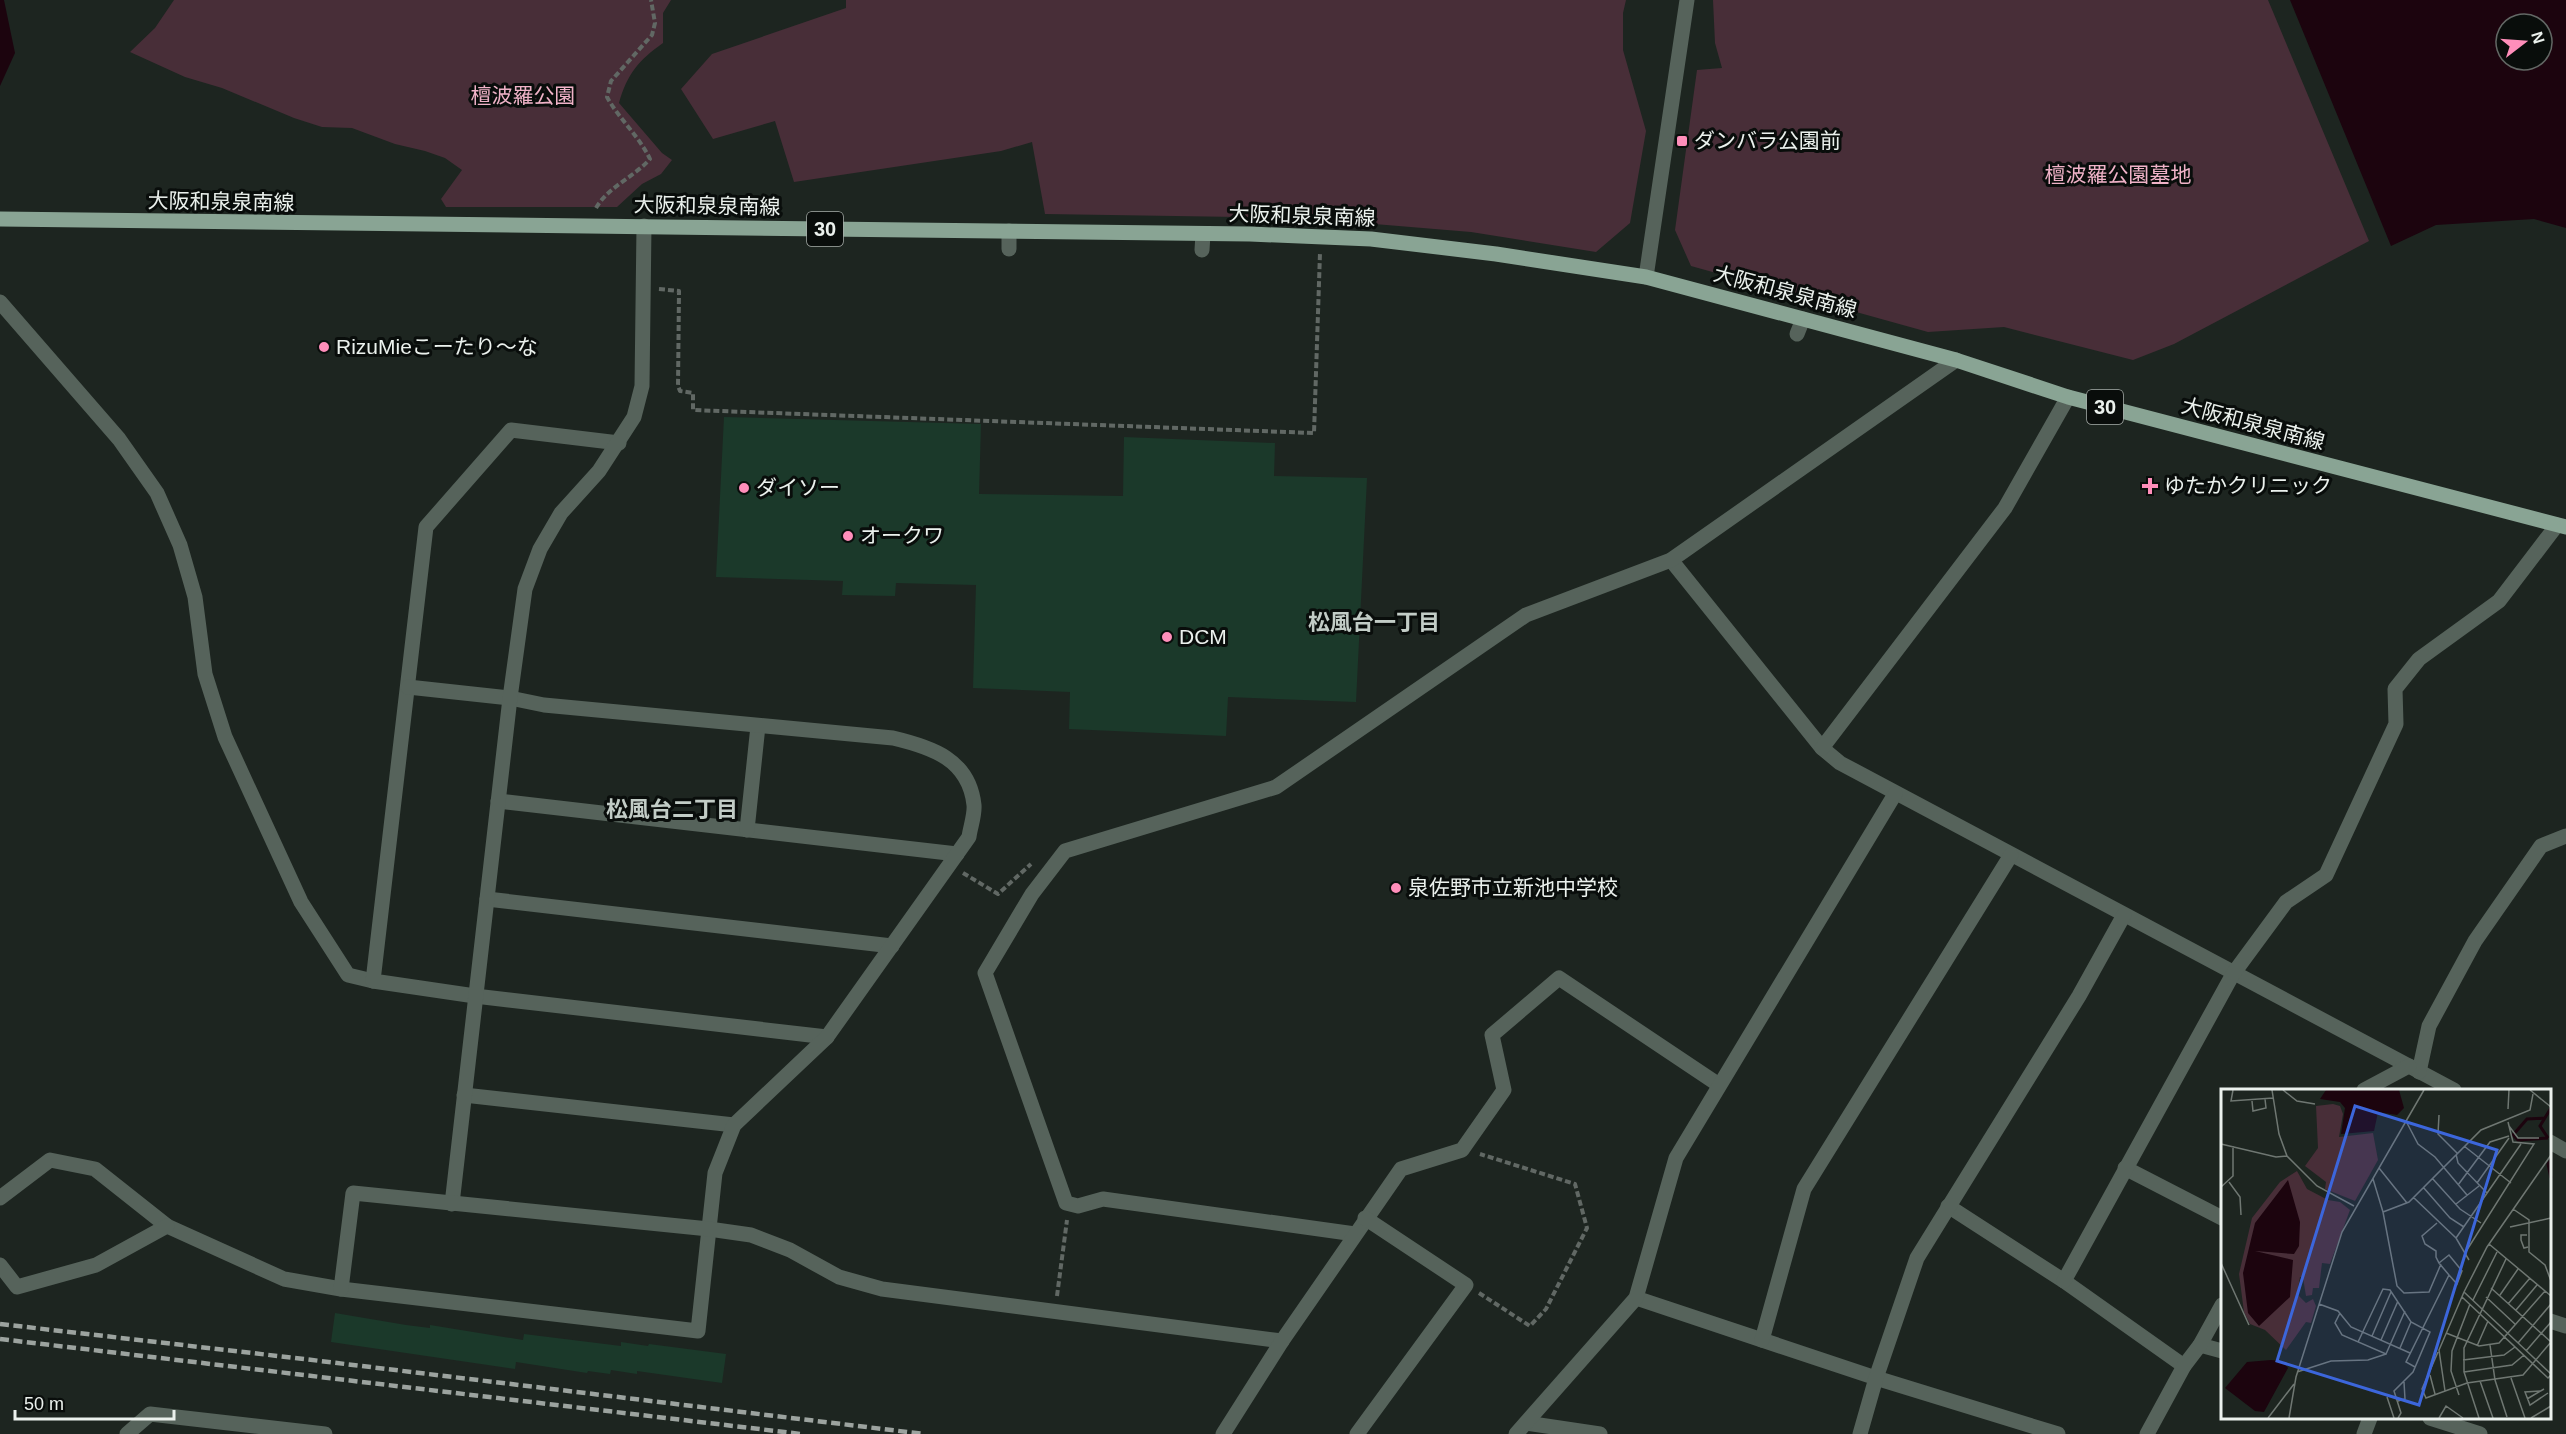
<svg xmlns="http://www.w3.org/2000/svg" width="2566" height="1434" font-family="Helvetica,'Noto Sans JP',sans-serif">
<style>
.green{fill:#482e38}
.water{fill:#1c040e;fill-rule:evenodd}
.building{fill:#1b392a}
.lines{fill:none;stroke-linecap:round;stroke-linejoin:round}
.path{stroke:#616864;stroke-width:4;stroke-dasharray:6 3;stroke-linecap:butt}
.minor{stroke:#56635b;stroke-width:15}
.major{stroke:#89a494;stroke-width:15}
.rail{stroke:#9ca39f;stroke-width:4.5;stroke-dasharray:9 4.5;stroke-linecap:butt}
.poi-dot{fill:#ff8eba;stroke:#090d0b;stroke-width:2}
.labels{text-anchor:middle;stroke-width:6;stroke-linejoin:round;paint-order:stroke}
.shield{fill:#090d0b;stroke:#a7ada9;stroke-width:1.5}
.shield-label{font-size:20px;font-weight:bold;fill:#ebf1ed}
.park-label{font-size:21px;fill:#efb2c7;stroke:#090d0b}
.poi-label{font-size:21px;fill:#ebf1ed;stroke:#090d0b;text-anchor:start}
.street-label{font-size:21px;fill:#ebf1ed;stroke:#090d0b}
.neighbourhood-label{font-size:22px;font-weight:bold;fill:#c2ccc6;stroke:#090d0b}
.inset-river{fill:none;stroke:#1c040e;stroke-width:3}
.inset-road{fill:none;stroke:#6f7772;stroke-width:1.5}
.view{fill:#3c66db;fill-opacity:0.15;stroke:#3c66db;stroke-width:3}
.inset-edge{fill:none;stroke:#ebf1ed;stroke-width:3}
</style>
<rect width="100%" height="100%" fill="#1d2520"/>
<g class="green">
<path d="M 174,0 L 671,0 L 663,13 L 663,43 C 639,60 627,74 619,103 L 662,153 L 672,160 L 661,174 L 642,184 L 617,207 L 446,207 L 441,199 L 462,170 L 445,158 L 425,151 L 395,144 L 352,128 L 322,127 L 294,118 L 222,88 L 185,77 L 130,52 L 155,28 Z"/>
<polygon points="846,0 1626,0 1623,13 1623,50 1646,131 1630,223 1596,252 1471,232 1302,218 1045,214 1032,142 1001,151 794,182 775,121 713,139 681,89 712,54 846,8"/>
<polygon points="1713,0 2268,0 2369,241 2174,344 2133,360 2004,327 1928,332 1691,266 1675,230 1697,70 1722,68 1715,43"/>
</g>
<g class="water">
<polygon points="0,0 4,0 15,53 0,86"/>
<path d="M 2290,0 L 2566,0 L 2566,228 L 2534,219 L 2436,225 L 2391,246 ZM 2506,24 L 2542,24 L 2542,60 L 2506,60 Z"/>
</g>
<g class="building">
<polygon points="724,417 981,424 979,494 1123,496 1124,437 1275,443 1274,476 1367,478 1356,702 1228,697 1226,736 1069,729 1070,692 973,688 976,585 896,583 895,596 842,595 843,581 716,577"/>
<polygon points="335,1313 406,1325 430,1328 430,1325 523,1340 524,1334 621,1346 621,1342 648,1346 649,1344 726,1354 722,1383 637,1371 637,1374 611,1370 610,1374 588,1371 587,1373 516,1362 515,1369 331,1342"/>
</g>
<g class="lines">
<g class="path">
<path d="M 596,208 C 608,187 634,177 650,159 C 639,136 619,119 607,97 L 611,81 L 652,35 L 655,23 L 651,0"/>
<polyline points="659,289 679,291 678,386 680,391 693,393 693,410 1314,433 1320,253"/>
<polyline points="963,873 998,894 1031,864"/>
<polyline points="1479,1293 1530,1326 1546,1309 1587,1228 1575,1184 1480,1154"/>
<polyline points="1057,1296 1067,1220"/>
</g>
<g class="minor">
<polyline points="1009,249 1009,231"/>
<polyline points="1202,250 1203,234"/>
<polyline points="1646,277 1687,0"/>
<polyline points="0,302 119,439 157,493 180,545 195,597 205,674 225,737 301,902 348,975 373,981"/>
<polyline points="1797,334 1803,319"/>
<polyline points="619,443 511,430 426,527 373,981 475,996 827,1037"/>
<polyline points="1671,560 1822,748 1840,763 2454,1090"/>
<polyline points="1822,748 2005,508 2068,397"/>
<polyline points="498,801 957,854"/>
<polyline points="747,830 758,726"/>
<polyline points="487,899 892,946"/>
<polyline points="2419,1072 2429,1026 2475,941 2541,846 2566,836"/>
<polyline points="2364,1090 2409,1066"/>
<polyline points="464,1095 734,1125"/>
<polyline points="2550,1142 2566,1151"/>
<polyline points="2125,1168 2222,1218"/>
<path d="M 0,1198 L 50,1160 L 95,1169 L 167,1226 L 284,1279 L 341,1289 L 698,1331 L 715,1173 L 734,1125 L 827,1037 L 969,837 C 970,828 975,815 974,805 C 969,759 931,747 893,738 L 544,705 L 510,698 L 408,687"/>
<polyline points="452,1204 510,698 525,589 540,549 561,513 599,471 634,417 642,386 644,226"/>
<polyline points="1948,1206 2064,1281 2184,1366"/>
<polyline points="1355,1234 1103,1199 1078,1206 1066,1203 985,973 1032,894 1065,851 1276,787 1526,615 1671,560 1956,360"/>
<polyline points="0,1265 17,1287 96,1265 167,1226"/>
<polyline points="2064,1281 2233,974 2286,902 2326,875 2396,724 2395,689 2419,659 2499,601 2557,525"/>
<polyline points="341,1289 353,1193 709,1229 751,1235 790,1250 839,1277 882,1289 1282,1341"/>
<polyline points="1636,1298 1876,1378 2058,1434"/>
<polyline points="2550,1321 2566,1326"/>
<polyline points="1762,1340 1804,1189 2011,855"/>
<polyline points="2200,1345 2222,1351"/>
<polyline points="2430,1418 2480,1434"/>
<polyline points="1526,1423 1600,1434"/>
<polyline points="127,1434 150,1414 325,1434"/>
<polyline points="1223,1434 1282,1341 1401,1169 1462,1150 1504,1090 1492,1035 1559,978 1719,1085"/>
<polyline points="1357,1434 1466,1285 1365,1218"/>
<polyline points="1516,1434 1636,1298 1676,1158 1895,794"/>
<polyline points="1860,1434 1876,1378 1917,1258 2079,996 2124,915"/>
<polyline points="2147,1434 2184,1366 2200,1345 2222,1305"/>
<polyline points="2364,1434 2370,1418"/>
</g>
<polyline class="major" points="0,219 1250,234 1371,239 1496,254 1646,277 1956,360 2068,397 2566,527"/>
<g class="rail">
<polyline points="0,1324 304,1359 924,1434"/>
<polyline points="0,1339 801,1434"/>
</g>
</g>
<g class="poi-dot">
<rect x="1676" y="135" width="12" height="12" rx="3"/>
<circle cx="324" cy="347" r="6"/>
<path d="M2147 477h6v6h6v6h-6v6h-6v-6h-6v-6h6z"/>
<circle cx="744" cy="488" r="6"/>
<circle cx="848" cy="536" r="6"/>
<circle cx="1167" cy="637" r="6"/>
<circle cx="1396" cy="888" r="6"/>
</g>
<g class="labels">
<g class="shield">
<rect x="807" y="212" width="36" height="34" rx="4.5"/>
<rect x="2087" y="390" width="36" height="34" rx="4.5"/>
</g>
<g class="shield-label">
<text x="825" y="236">30</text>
<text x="2105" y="414">30</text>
</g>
<g class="park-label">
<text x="523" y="103">檀波羅公園</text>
<text x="2118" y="182">檀波羅公園墓地</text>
</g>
<g class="poi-label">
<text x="1694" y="148">ダンバラ公園前</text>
<text x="336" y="354">RizuMieこーたり～な</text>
<text x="2164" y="493">ゆたかクリニック</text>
<text x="756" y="495">ダイソー</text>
<text x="860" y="543">オークワ</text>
<text x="1179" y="644">DCM</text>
<text x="1408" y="895">泉佐野市立新池中学校</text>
</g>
<g class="street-label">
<text transform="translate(221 202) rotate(1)" y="7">大阪和泉泉南線</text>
<text transform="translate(707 206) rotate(1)" y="7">大阪和泉泉南線</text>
<text transform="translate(1302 216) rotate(2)" y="7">大阪和泉泉南線</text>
<text transform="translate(1785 292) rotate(15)" y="7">大阪和泉泉南線</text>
<text transform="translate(2253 424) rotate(15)" y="7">大阪和泉泉南線</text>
</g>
<g class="neighbourhood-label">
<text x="1374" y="630">松風台一丁目</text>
<text x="672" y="817">松風台二丁目</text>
</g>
</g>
<g transform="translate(2221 1089)">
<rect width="330" height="330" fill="#1d2520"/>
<path d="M 112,15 L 119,17 L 122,25 L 118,48 L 152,44 L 157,71 L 134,112 L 104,100 L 105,93 L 84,77 L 97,59 L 95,17 ZM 76,82 L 86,100 L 107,111 L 119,113 L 129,121 L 109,175 L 101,174 L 98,199 L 92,199 L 91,206 L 85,207 L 82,189 L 79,188 L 76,205 L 85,214 L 92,210 L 95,217 L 90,234 L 85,233 L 65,261 L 44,241 L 29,235 L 23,223 L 18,185 L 31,129 L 59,93 Z" fill="#482e38"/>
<path d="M 105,1 L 178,1 L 183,19 L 176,26 L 157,23 L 153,42 L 120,45 L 124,19 L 119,13 L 99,10 ZM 67,91 L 79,133 L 78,157 L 73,165 L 34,162 L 72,171 L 69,208 L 38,237 L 27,224 L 22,184 L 34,134 ZM 50,271 L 62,272 L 67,279 L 43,323 L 34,322 L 4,299 L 26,273 Z" fill="#1c040e"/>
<path class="inset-river" d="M 324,29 L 306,30 L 292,46 L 297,51 L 327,49M 327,49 L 319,37 L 330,19M 330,71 L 327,75 L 330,89"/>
<path class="inset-road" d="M 12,1 L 10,12 L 52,9M 51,1 L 58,45 L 66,67 L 96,97 L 133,117M 62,1 L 76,12 L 94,15M 309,1 L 330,18M 31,12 L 32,22 L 45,19 L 44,10M 287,20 L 288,1M 218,26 L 217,45 L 236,64M 186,34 L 197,55 L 214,68 L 246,106M 288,37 L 297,49 L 318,49M 0,55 L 55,68 L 66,67M 243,57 L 290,94M 235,65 L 237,74 L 266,104M 158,79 L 186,114M 211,89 L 239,120 L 260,134M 152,90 L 162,123 L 176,197 L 183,204 L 208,203 L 220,175M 8,93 L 19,108 L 20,126M 256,94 L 288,49M 237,96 L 269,53 L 288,47M 0,98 L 12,87 L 12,57M 202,98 L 229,129 L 243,138M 192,108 L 235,149 L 248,171M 235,115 L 258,97M 292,120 L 308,131 L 308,163 L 324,176 L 330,192M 162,123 L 188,113 L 260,41 L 309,21 L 312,5M 216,134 L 201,147 L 204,155 L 215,162 L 215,168 L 218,174 L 228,186 L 236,195 L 241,182 L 228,166 L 218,174M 289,138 L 330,129M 306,146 L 300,146 L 300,151 L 303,159 L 307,158M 235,149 L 300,55M 268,155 L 330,207M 244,164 L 313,55 L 292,53 L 287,33M 0,174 L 28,236M 270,199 L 330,253M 243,203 L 330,285M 279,206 L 297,180M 241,208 L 327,289 L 330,286M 265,208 L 295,236M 252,211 L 276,163M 98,215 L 117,222 L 130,238 L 189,264M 287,215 L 309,189M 295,221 L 316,196M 119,224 L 114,234 L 121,246 L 165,265 L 184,222M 225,244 L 258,257 L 278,254 L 324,202M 151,247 L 170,203M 160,251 L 177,212M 137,253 L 162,200 L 169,201 L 190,233 L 209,243 L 192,283 L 173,302 L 180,324 L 177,329M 297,254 L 330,215M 269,256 L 274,291 L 286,328M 256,257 L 267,232M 179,259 L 190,233M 305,262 L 330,233M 217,263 L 201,300 L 205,309 L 246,294 L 302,286 L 330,253M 242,271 L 283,266 L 294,258M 194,278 L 185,273 L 228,186M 76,283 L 110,272 L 147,271 L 165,265M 243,283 L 291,276 L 303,266M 209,286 L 214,305M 290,289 L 304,329M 259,292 L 272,329M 224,302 L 218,261 L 243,203 L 266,158 L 330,66M 319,302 L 304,303 L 309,316 L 327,304M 238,306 L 230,282 L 231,262 L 249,215M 166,308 L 173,329M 306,310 L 323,300M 177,312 L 184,310 L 183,293M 47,329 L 73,295M 68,329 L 75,288 L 121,143 L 203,1M 218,329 L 225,317 L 242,329M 258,329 L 243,283 L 243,259 L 285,170M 310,329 L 330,317"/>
<path class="view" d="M 134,17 L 276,61 L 198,316 L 56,272 Z"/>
<rect width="330" height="330" class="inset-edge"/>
</g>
<g transform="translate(2524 42) rotate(73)"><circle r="28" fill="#090d0b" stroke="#636865" stroke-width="1.5"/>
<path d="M0-4.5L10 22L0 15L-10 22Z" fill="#ff8eba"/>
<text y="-9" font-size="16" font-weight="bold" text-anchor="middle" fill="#ebf1ed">N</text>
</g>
<path d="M15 1410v9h159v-9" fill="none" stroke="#ebf1ed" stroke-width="3"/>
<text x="24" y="1410" font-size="18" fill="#ebf1ed" stroke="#090d0b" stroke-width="4.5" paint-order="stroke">50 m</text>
</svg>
